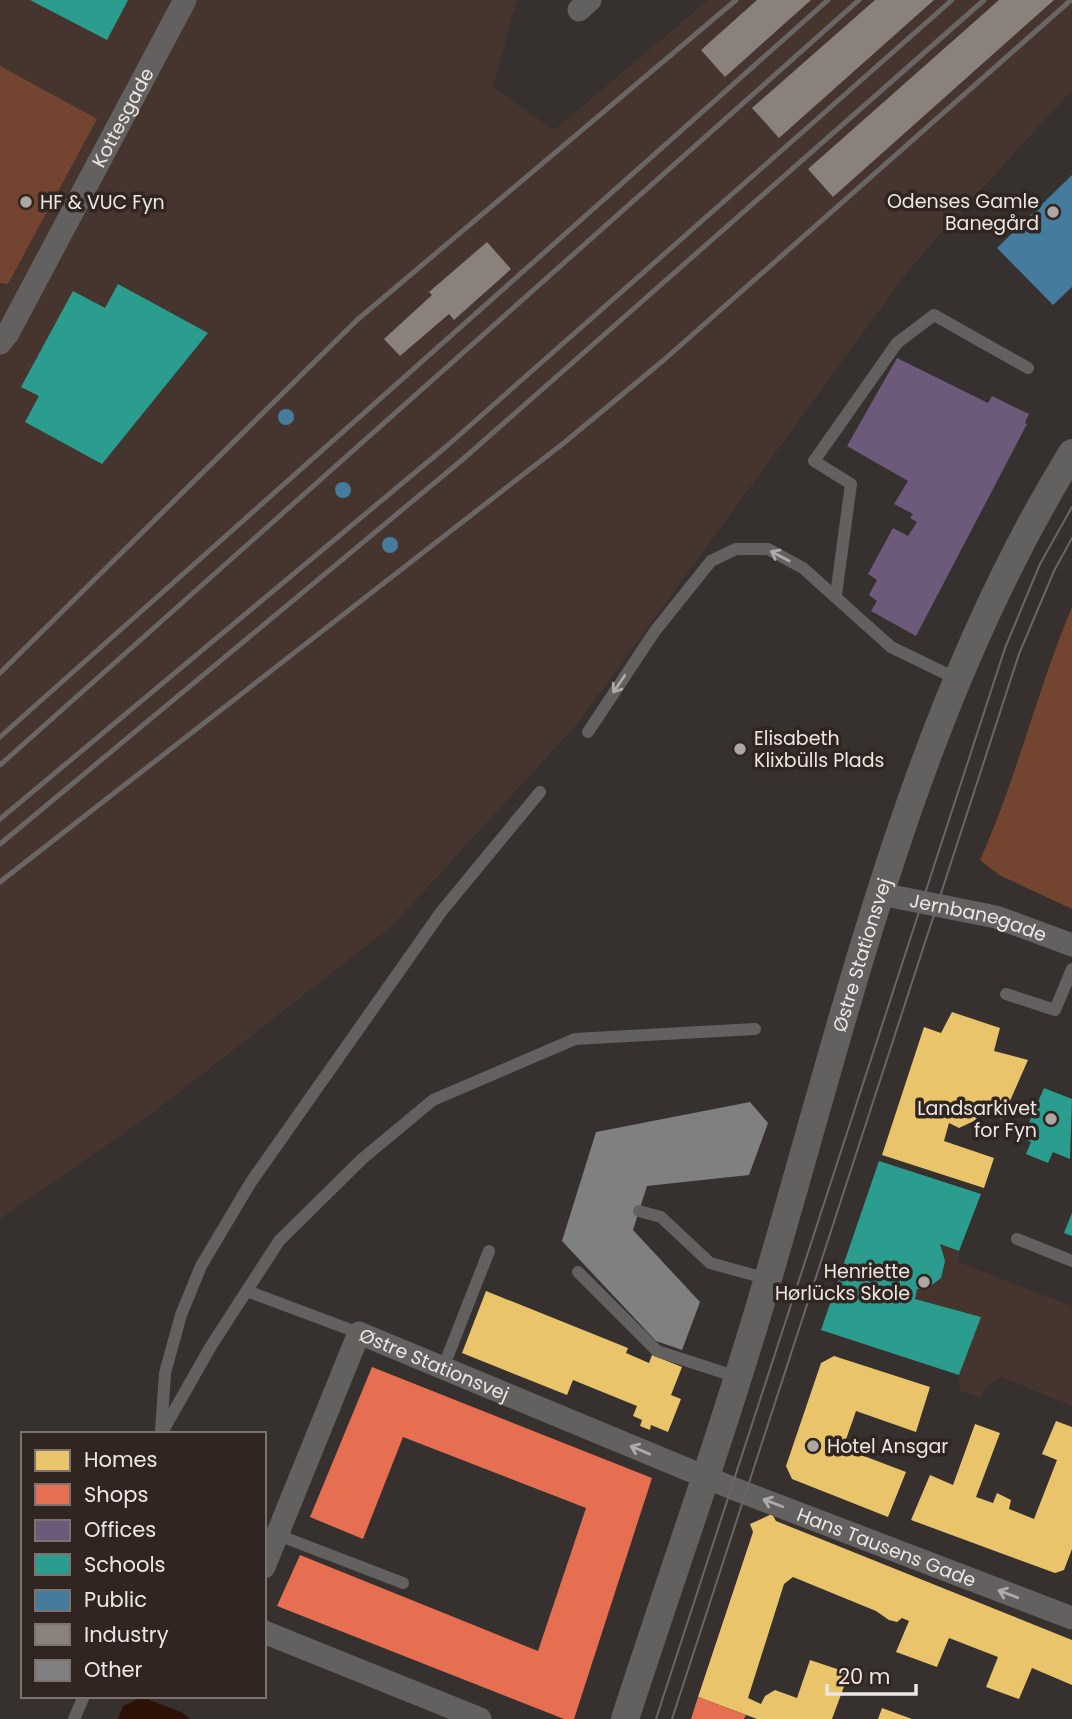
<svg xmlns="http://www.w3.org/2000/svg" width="1072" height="1719" font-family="Poppins,sans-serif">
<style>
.built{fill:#45352e}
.green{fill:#73442f}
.water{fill:#2d1106}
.homes{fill:#e9c46a}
.shops{fill:#e76f51}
.offices{fill:#6d597a}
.schools{fill:#2a9d8f}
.public{fill:#457b9d}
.industry{fill:#8a817c}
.building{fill:#808080}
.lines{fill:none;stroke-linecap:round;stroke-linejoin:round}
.service{stroke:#636160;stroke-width:12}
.minor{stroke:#636160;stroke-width:23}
.tertiary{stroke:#636160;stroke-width:28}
.tram{stroke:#6a6665;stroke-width:2}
.rail{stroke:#6a6665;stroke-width:5}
.oneway{stroke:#afaaa8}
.poi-dot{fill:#ada6a3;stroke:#302520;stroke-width:2.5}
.labels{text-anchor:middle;stroke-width:7;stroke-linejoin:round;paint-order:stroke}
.street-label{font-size:19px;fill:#ede6e2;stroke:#302520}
.poi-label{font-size:19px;fill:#ede6e2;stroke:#302520;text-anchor:end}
</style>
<rect width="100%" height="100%" fill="#36302e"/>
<g class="built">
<polygon points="0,0 517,0 493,87 554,130 708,0 1072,0 1072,90 911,267 578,723 392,926 146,1118 0,1219"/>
<polygon points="879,1161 981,1194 959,1251 958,1262 1072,1306 1072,1406 1001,1377 986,1387 981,1398 960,1391 959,1375 821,1330"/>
</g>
<g class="green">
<polygon points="0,66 97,119 8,284 0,283"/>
<path d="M 1072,607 L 1072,909 L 999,875 L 980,860 C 1017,778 1037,690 1072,607 Z"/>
</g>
<polygon class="water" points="142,1697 183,1713 190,1719 118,1719 123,1706"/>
<g class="homes">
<polygon points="952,1012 1000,1028 994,1051 1028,1060 1002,1119 979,1111 976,1120 959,1128 949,1123 944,1141 994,1158 984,1188 882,1155 924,1027 941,1033"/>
<polygon points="486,1291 628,1348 626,1353 649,1363 652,1355 682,1367 671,1395 681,1399 668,1432 651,1425 650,1430 640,1426 642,1420 633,1416 637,1406 573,1380 567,1395 462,1353"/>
<polygon points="834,1356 930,1387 916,1432 856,1411 843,1448 906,1472 888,1517 792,1479 786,1466 821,1363"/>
<polygon points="1056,1421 1072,1427 1072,1549 1064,1570 1055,1573 911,1520 930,1475 953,1485 975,1424 1000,1433 976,1497 993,1503 997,1493 1011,1500 1009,1509 1034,1519 1057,1460 1042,1454"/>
<polygon points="772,1514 776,1521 1072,1640 1072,1685 1032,1668 1019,1699 986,1687 998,1657 949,1638 937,1667 896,1652 909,1621 902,1618 897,1622 889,1620 876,1611 793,1577 784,1584 748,1698 761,1704 765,1696 775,1690 797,1698 810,1660 849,1673 832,1719 757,1719 698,1697 753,1532 750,1524"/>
<polygon points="882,1708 912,1719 878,1719"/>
</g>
<g class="shops">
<polygon points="372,1367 652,1478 574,1719 564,1719 277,1606 300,1555 538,1651 586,1508 403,1437 363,1539 310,1517"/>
<polygon points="698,1697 746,1715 744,1719 691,1719"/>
</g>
<polygon class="offices" points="897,358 988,403 992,396 1029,414 1025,423 1027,424 916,636 871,611 877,601 869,595 877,580 868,574 893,528 908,536 917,522 910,518 913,514 894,504 908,481 847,446"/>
<g class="schools">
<polygon points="30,0 128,0 107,40"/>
<polygon points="118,284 208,333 102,464 25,422 39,396 21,387 73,291 105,308"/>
<polygon points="1044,1088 1072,1099 1070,1159 1053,1152 1048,1163 1026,1154 1031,1142 1022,1139"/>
<polygon points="879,1161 981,1194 959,1251 940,1244 945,1261 941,1278 928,1288 917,1289 915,1299 981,1317 959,1375 821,1330"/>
<polygon points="1072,1213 1072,1236 1064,1233"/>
</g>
<g class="public">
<polygon points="1072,175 1072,287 1053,305 997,248"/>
<circle cx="286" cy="417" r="8"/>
<circle cx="343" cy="490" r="8"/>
<circle cx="390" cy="545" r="8"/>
</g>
<g class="industry">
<polygon points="757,0 811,0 725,77 701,50"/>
<polygon points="875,0 934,0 779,138 752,108"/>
<polygon points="999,0 1054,0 833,197 808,169"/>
<polygon points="487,242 511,269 454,320 449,314 400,356 384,339 432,295 429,292"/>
</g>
<polygon class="building" points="750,1102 768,1123 749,1175 647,1186 633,1230 700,1302 682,1350 656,1341 562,1241 596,1132"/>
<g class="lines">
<g class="service">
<polyline points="836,595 851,484 814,461 897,343 934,315 1028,368"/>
<polyline points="588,732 655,631 711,561 736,549 768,549 803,568 891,647 959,680"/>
<polyline points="1006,994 1055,1010 1072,969"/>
<polyline points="639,1211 661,1217 710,1263 768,1279"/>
<polyline points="1017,1239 1072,1261"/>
<polyline points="578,1272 657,1351 737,1377"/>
<polyline points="247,1291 359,1333"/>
<polyline points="443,1368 489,1251"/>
<polyline points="161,1431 165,1373 181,1315 201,1266 251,1182 441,912 540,792"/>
<polyline points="161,1434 211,1346 279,1241 362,1159 433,1100 575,1039 755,1029"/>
<polyline points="278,1535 403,1583"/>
<polyline points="74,1719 84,1696"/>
</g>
<g class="minor">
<polyline points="579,10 590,0"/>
<path id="s1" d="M 0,343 L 8,333 L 185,0"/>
<path id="s2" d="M 881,894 L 996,917 L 1072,945"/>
<path id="s3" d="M 264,1567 L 359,1333 L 732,1488 L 1072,1618"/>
<polyline points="264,1632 480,1719"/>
</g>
<path class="tertiary" id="s4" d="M 625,1719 C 673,1571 726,1424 769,1275 C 851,996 917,704 1072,453"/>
<g class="tram">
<polyline points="656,1719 1005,648 1040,564 1072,507"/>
<polyline points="672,1719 1019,654 1054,571 1072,538"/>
</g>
<g class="rail">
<polyline points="0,673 357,320 736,0"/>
<polyline points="0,737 828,0"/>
<polyline points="0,765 859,0"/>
<polyline points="0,819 448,445 952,0"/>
<polyline points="0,844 462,460 984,0"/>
<polyline points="0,882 565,442 665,359 1071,0"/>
</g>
</g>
<defs><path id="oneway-shaft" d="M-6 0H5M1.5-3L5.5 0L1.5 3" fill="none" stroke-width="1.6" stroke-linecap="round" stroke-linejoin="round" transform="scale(1.75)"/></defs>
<g class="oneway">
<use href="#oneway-shaft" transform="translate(780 556) rotate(-152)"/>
<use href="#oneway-shaft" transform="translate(619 684) rotate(124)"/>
<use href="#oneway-shaft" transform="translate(640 1450) rotate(-157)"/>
<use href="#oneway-shaft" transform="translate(773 1503) rotate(-159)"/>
<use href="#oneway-shaft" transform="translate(1008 1594) rotate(-159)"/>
</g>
<g class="poi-dot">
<circle cx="26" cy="202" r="7"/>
<circle cx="1053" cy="212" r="7"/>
<circle cx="740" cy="749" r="7"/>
<circle cx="1051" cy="1119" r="7"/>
<circle cx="924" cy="1282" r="7"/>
<circle cx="813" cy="1446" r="7"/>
</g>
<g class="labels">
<g class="street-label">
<text dy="7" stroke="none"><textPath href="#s1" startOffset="257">Kottesgade</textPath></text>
<text dy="7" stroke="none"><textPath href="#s2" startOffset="100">Jernbanegade</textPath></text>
<text dy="7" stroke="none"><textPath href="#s4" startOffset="800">Østre Stationsvej</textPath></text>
<text dy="7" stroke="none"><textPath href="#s3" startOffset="334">Østre Stationsvej</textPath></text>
<text dy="7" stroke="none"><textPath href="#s3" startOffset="822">Hans Tausens Gade</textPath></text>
</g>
<g class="poi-label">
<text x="1039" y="208">Odenses Gamle<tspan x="1039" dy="22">Banegård</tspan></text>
<text x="40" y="209" text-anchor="start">HF &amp; VUC Fyn</text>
<text x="754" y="745" text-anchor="start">Elisabeth<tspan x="754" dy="22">Klixbülls Plads</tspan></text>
<text x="1037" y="1115">Landsarkivet<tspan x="1037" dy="22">for Fyn</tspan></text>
<text x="910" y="1278">Henriette<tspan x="910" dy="22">Hørlücks Skole</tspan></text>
<text x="827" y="1453" text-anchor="start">Hotel Ansgar</text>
</g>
</g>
<rect x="21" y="1432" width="245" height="266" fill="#302520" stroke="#7c726e" stroke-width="2"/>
<rect x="35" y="1450" width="35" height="21" fill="#e9c46a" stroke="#7c726e" stroke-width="2"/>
<text x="84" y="1467" font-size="21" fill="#ede6e2">Homes</text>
<rect x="35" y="1484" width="35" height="21" fill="#e76f51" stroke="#7c726e" stroke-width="2"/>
<text x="84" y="1502" font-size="21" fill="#ede6e2">Shops</text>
<rect x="35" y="1520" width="35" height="21" fill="#6d597a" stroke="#7c726e" stroke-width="2"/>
<text x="84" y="1537" font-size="21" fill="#ede6e2">Offices</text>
<rect x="35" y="1554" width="35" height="21" fill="#2a9d8f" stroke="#7c726e" stroke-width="2"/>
<text x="84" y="1572" font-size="21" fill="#ede6e2">Schools</text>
<rect x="35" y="1590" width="35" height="21" fill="#457b9d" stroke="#7c726e" stroke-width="2"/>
<text x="84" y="1607" font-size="21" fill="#ede6e2">Public</text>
<rect x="35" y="1624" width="35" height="21" fill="#8a817c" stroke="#7c726e" stroke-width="2"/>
<text x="84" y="1642" font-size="21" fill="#ede6e2">Industry</text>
<rect x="35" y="1660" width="35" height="21" fill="#808080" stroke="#7c726e" stroke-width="2"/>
<text x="84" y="1677" font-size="21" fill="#ede6e2">Other</text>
<path d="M827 1684v10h89v-10" fill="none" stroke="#ede6e2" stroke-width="3.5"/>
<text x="838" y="1684" font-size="21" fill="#ede6e2" stroke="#302520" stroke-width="5" paint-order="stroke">20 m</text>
</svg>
